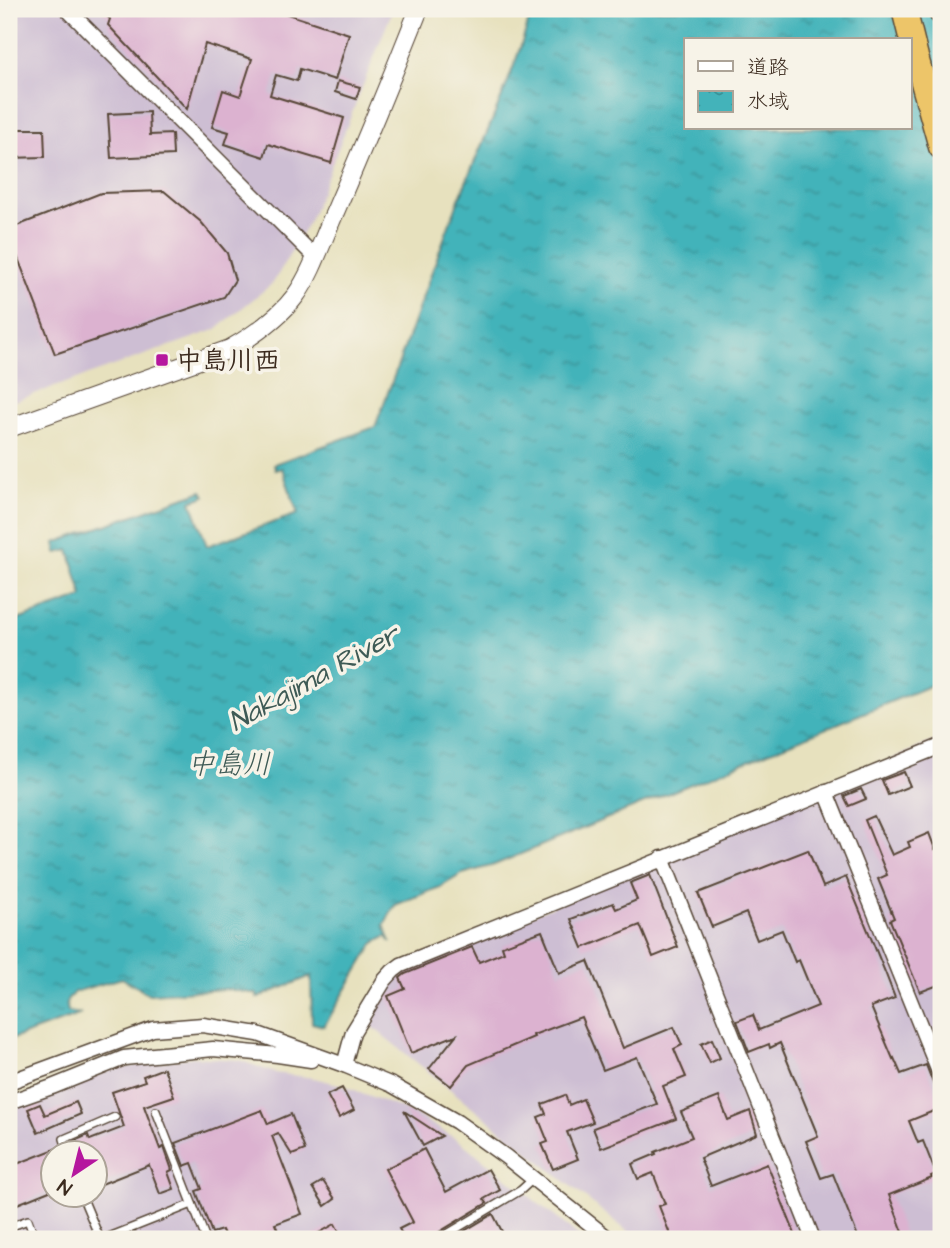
<svg xmlns="http://www.w3.org/2000/svg" width="950" height="1248" font-family="'Architects Daughter','Klee One',sans-serif">
<style>
.industrial{fill:#cdbed3;fill-rule:evenodd}
.water{fill:url(#water-ripples);stroke:#3f6e6c;stroke-width:2;fill-rule:evenodd}
.building{fill:#dcb2d0}
.lines{fill:none;stroke-linecap:round;stroke-linejoin:round}
.service-casing{stroke:#554536;stroke-width:10}
.minor-casing{stroke:#554536;stroke-width:17}
.tertiary-casing{stroke:#554536;stroke-width:20}
.motorway-casing{stroke:#554536;stroke-width:27}
.service{stroke:#fff;stroke-width:7}
.minor{stroke:#fff;stroke-width:14}
.tertiary{stroke:#fff;stroke-width:18}
.motorway{stroke:#edc569;stroke-width:24}
.poi-dot{fill:#b5179e;stroke:#f7f3e8;stroke-width:2.5}
.labels{text-anchor:middle;stroke-width:7;stroke-linejoin:round;paint-order:stroke}
.poi-label{font-size:26px;font-weight:bold;fill:#3b2a1e;stroke:#f7f3e8;text-anchor:start}
.water-label{font-size:28px;font-style:italic;fill:#3e5a55;stroke:#f7f3e8}
</style>
<defs>
<pattern id="water-ripples" width="26" height="14" patternUnits="userSpaceOnUse" patternTransform="scale(1.75)"><rect width="26" height="14" fill="#43b3ba"/><path d="M2 4q2-2 4 0t4 0M15 11q2-2 4 0t4 0" fill="none" stroke="#399297"/></pattern>
</defs>
<rect width="100%" height="100%" fill="#f7f3e8"/>
<filter id="ink" filterUnits="userSpaceOnUse"><feTurbulence type="fractalNoise" baseFrequency=".0143" numOctaves="2"/><feDisplacementMap in="SourceGraphic" scale="14" xChannelSelector="R" yChannelSelector="G"/><feConvolveMatrix kernelMatrix="1 2 1 2 8 2 1 2 1" color-interpolation-filters="sRGB"/></filter>
<filter id="wash" filterUnits="userSpaceOnUse"><feTurbulence type="fractalNoise" baseFrequency=".00686" numOctaves="4" result="noise"/><feDisplacementMap in="SourceGraphic" scale="28" xChannelSelector="R" yChannelSelector="G"/><feGaussianBlur stdDeviation="1.57" result="paint"/><feColorMatrix in="noise" values="0 0 0 0 0 0 0 0 0 0 0 0 0 0 0 0 0 1.4 0 .05"/><feComposite in="paint" operator="in"/></filter>
<g filter="url(#wash)">
<rect width="100%" height="100%" fill="#e7e1be"/>
<g class="industrial">
<polygon points="9,9 393,9 310,220 273,283 215,330 9,403"/>
<polygon points="941,738 941,1239 637,1239 370,1025 378,1001 398,973"/>
<path d="M 193,1057 L 239,1060 L 275,1073 L 314,1078 L 342,1085 L 415,1114 L 461,1142 L 583,1239 L 17,1239 L 9,1218 L 9,1109 L 111,1070 L 144,1064 ZM 52,1154 L 94,1154 L 94,1196 L 52,1196 Z"/>
</g>
<path class="water" d="M 532,9 L 941,9 L 941,681 L 494,865 L 462,874 L 440,887 L 395,905 L 384,925 L 391,942 L 387,936 L 374,943 L 324,1026 L 312,1023 L 311,976 L 257,998 L 257,994 L 226,989 L 149,994 L 122,978 L 74,992 L 66,1002 L 68,1012 L 81,1014 L 9,1040 L 9,623 L 83,597 L 69,550 L 57,553 L 55,543 L 202,491 L 205,496 L 191,501 L 207,546 L 298,514 L 282,468 L 276,470 L 274,464 L 375,427 C 403,354 428,280 456,207 C 482,141 514,77 532,9 ZM 686,40 L 910,40 L 910,128 L 686,128 Z"/>
<g id="blocks">
<g class="building">
<polygon points="100,9 289,9 287,14 349,34 335,80 300,69 297,81 276,75 270,95 344,118 331,163 268,144 264,157 225,144 229,132 212,127 223,90 240,96 252,59 205,44 187,109 108,25 110,19"/>
<polygon points="338,81 360,87 356,99 335,92"/>
<polygon points="149,112 150,135 172,134 173,155 111,158 108,114"/>
<polygon points="9,129 44,129 45,157 9,158"/>
<polygon points="164,191 201,222 227,253 235,280 224,297 55,354 9,235 9,229 101,193"/>
<polygon points="904,772 910,786 888,795 882,780"/>
<polygon points="861,789 866,799 849,806 844,796"/>
<polygon points="874,816 892,855 910,847 908,842 929,833 935,849 941,846 941,984 920,992 890,920 894,918 878,879 887,875 865,820"/>
<polygon points="808,850 823,887 846,877 885,972 895,998 871,1007 893,1059 894,1058 901,1074 926,1065 941,1104 941,1108 909,1121 918,1143 923,1141 936,1174 931,1176 932,1178 889,1195 903,1232 884,1239 859,1239 833,1174 821,1178 806,1141 818,1136 780,1043 770,1048 769,1044 749,1052 737,1021 753,1015 759,1030 818,1006 799,960 795,962 782,930 757,940 746,913 712,927 698,893"/>
<polygon points="650,875 678,947 653,957 640,925 583,948 571,919 613,903 616,909 637,900 630,883"/>
<polygon points="542,931 559,973 588,961 623,1048 674,1027 682,1045 674,1049 686,1077 663,1086 676,1119 601,1148 593,1128 657,1104 637,1057 603,1070 581,1017 533,1035 534,1037 468,1065 451,1086 429,1069 456,1035 411,1053 388,996 405,989 400,978 405,974 472,947 479,962 504,952 502,946"/>
<polygon points="712,1039 720,1058 710,1063 701,1044"/>
<polygon points="164,1068 174,1096 144,1106 160,1149 164,1147 172,1170 168,1172 174,1189 160,1194 149,1165 94,1187 94,1153 75,1153 72,1142 88,1135 90,1140 124,1127 112,1092 145,1081 143,1076"/>
<polygon points="342,1088 354,1110 339,1118 327,1095"/>
<polygon points="565,1095 569,1105 583,1099 593,1122 567,1132 578,1159 553,1169 542,1144 548,1142 538,1117 546,1114 542,1104"/>
<polygon points="719,1097 728,1120 750,1111 757,1134 700,1158 711,1186 767,1164 797,1239 672,1239 659,1206 665,1204 653,1173 638,1179 632,1164 656,1154 655,1152 692,1137 681,1112"/>
<polygon points="76,1102 81,1114 38,1133 28,1109 40,1104 45,1115"/>
<polygon points="262,1110 268,1124 291,1114 305,1150 292,1155 278,1133 272,1136 302,1214 275,1224 279,1233 263,1239 226,1239 222,1230 212,1233 196,1191 202,1189 192,1163 184,1166 175,1143"/>
<polygon points="404,1111 442,1136 423,1146"/>
<polygon points="60,1147 62,1153 52,1153 52,1190 15,1205 9,1190 9,1167"/>
<polygon points="424,1149 446,1192 488,1169 500,1190 484,1199 487,1203 436,1234 433,1239 405,1239 399,1229 413,1222 385,1169"/>
<polygon points="323,1181 335,1199 325,1206 313,1187"/>
<polygon points="493,1214 506,1239 451,1239"/>
<polygon points="335,1224 343,1239 308,1239"/>
</g>
</g>
</g>
<g filter="url(#ink)">
<use href="#blocks" fill-opacity="0" stroke="#554536" stroke-width="2"/>
<g class="lines">
<defs>
<g id="service">
<polyline points="156,1111 206,1239"/>
<polyline points="69,1154 64,1139 115,1117"/>
<polyline points="82,1196 100,1239"/>
<polyline points="9,1227 28,1220 35,1239"/>
<polyline points="9,1237 9,1239"/>
<polyline points="104,1239 192,1204"/>
<polyline points="439,1239 521,1190 533,1179"/>
</g>
<g id="minor">
<polyline points="67,9 315,257"/>
<polyline points="826,792 941,1077"/>
<polyline points="662,858 813,1239"/>
<polyline points="344,1065 353,1032 384,981 393,971 401,965 941,746"/>
<polyline points="9,1082 153,1029 203,1025 258,1034 344,1065 392,1085 457,1122 506,1157 609,1239"/>
<polyline points="9,1102 52,1087 124,1058 213,1049 278,1055 311,1060"/>
</g>
<path id="tertiary" d="M 9,428 L 230,349 C 254,335 279,318 296,295 C 312,273 323,238 335,212 C 364,145 392,77 419,9"/>
<g id="motorway">
<polyline points="904,9 916,57 941,147"/>
<polyline points="940,9 941,12"/>
</g>
</defs>
<use href="#service" class="service-casing"/>
<use href="#minor" class="minor-casing"/>
<use href="#tertiary" class="tertiary-casing"/>
<use href="#motorway" class="motorway-casing"/>
<use href="#service" class="service"/>
<use href="#minor" class="minor"/>
<use href="#tertiary" class="tertiary"/>
<use href="#motorway" class="motorway"/>
</g>
</g>
<rect class="poi-dot" x="155" y="353" width="14" height="14" rx="3.5"/>
<g class="labels">
<g class="poi-label">
<text x="176" y="369">中島川西</text>
</g>
<g class="water-label">
<text transform="translate(313 677) rotate(-29)" y="10">Nakajima River</text>
<text x="229" y="773">中島川</text>
</g>
</g>
<rect width="950" height="1248" fill="none" stroke="#f7f3e8" stroke-width="35"/>
<rect x="684" y="38" width="228" height="91" fill="#f7f3e8" stroke="#aca397" stroke-width="2"/>
<rect x="698" y="61" width="35" height="10" fill="#ffffff" stroke="#aca397" stroke-width="2"/>
<text x="747" y="74" font-size="21" fill="#3b2a1e">道路</text>
<rect x="698" y="91" width="35" height="21" fill="url(#water-ripples)" stroke="#aca397" stroke-width="2"/>
<text x="747" y="108" font-size="21" fill="#3b2a1e">水域</text>
<g transform="translate(74 1174) rotate(215)"><circle r="33" fill="#f7f3e8" stroke="#aca397" stroke-width="2"/>
<path d="M0-5L12 26L0 18L-12 26Z" fill="#b5179e"/>
<text y="-10" font-size="19" font-weight="bold" text-anchor="middle" fill="#3b2a1e">N</text>
</g>
</svg>
